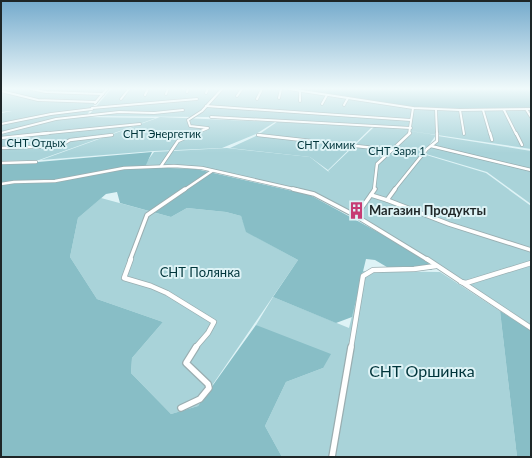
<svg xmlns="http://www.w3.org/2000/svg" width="532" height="458" font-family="Lato,sans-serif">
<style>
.green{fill:#a9d3d9}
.forest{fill:#88bec6}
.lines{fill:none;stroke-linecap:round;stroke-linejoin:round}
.street-far4-casing{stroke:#9aaeb1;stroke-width:3.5}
.street-far3-casing{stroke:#9aaeb1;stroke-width:4}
.street-far2-casing{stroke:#9aaeb1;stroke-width:5.5}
.street-far1-casing{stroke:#9aaeb1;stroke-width:6}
.street-casing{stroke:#9aaeb1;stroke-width:8}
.street-far4{stroke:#fff;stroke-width:2}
.street-far3{stroke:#fff;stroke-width:2.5}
.street-far2{stroke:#fff;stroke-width:3.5}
.street-far1{stroke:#fff;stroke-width:4.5}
.street{stroke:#fff;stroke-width:5.5}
.labels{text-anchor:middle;stroke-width:4;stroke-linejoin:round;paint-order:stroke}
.far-park-label{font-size:11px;fill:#00353b;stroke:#def3f6}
.poi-label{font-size:13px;font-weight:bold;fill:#1e2627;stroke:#def3f6;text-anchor:start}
.park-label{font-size:13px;fill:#00353b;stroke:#def3f6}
.near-park-label{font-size:16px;fill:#00353b;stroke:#def3f6}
</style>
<rect width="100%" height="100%" fill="#def3f6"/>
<g class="green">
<polygon points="1,89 106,89 86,116 56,119 1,135 1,113 12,111 1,112"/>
<polygon points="111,89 293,89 531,109 531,149 390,128 436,135 423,154 486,173 531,206 531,326 444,269 314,195 201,167 143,167 154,152 227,148 310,157 330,173 328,171 374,127 386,127 210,117 88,116"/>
<polygon points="84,117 156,118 39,160 1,161 1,135 55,120"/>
<polygon points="160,117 275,122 256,134 222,148 154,151 41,160"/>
<polygon points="277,122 372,127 328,170 310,157 230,148 258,135"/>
<polygon points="438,136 531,151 531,204 487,172 426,154"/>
<polygon points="101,198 171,217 187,208 226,212 241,216 247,232 298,260 198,406 171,414 131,373 132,358 163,322 97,299 70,257 78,218"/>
<polygon points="363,271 440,272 500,311 517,457 282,457 265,426 286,382 323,368 256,325 273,297 349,328"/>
</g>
<g class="forest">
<polygon points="293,89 531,89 531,109 437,109 403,106"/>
<polygon points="152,152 145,167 196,169 310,195 409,249 428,262 432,270 392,270 375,260 366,259 352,317 336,323 273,297 298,260 246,232 241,216 226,212 187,208 171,217 120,203 117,192 106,194 78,218 70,257 97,299 163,322 132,358 131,373 171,414 198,406 256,325 331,354 323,368 286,382 265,426 282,457 1,457 1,162 38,162"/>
<polygon points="500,311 531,330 531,457 517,457"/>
</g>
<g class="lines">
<defs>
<g id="street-far4">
<polyline points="31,89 46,92 103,94"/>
<polyline points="289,89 413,108 460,110 531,109"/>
<polyline points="1,91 38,100 96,102"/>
<polyline points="300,91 300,101"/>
<polyline points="187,92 188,89"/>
<polyline points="206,93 208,89"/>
<polyline points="166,94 168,89"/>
<polyline points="145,95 148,89"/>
<polyline points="237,96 242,89"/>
<polyline points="279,98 281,89"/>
<polyline points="121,99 129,89"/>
<polyline points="257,99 262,89"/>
<polyline points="95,103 107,89"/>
<polyline points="322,104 327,95"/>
<polyline points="344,105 348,98"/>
<polyline points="206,106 411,120"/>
<polyline points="92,108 197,99"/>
<polyline points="526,109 531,117"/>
<polyline points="436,110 437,134"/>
<polyline points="460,110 464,134"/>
<polyline points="483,110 490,134"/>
<polyline points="504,110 516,134"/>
<polyline points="211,117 411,128"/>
<polyline points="1,124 51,114 92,109"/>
<polyline points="1,133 56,119 119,112 154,113 183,110"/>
<polyline points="39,134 140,124"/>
<polyline points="194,134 208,128 190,126 188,120 202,111 222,89"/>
<polyline points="409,134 413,108"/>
</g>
<g id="street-far3">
<polyline points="490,133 492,140"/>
<polyline points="516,133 522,145"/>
<polyline points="258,135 392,150"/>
<polyline points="1,138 49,133"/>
<polyline points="431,146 531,170"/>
<polyline points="1,148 60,146 70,140 112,135"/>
<polyline points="1,163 36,162"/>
<polyline points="161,166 178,141 196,133"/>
<polyline points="1,184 14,182 55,181 124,168 174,166 202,168 298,190"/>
<polyline points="184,190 212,171"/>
<polyline points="374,190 377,164 410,133"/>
<polyline points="394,190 427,149 437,141 437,133"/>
</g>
<g id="street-far2">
<polyline points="293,189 314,194 356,216 428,260"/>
<polyline points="371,195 387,200 395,189"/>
<polyline points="387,200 449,224 531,250"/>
<polyline points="356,216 375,189"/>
<polyline points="130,260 147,215 185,189"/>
</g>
<g id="street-far1">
<polyline points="131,259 124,278 151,286 167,293 214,322 208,333 195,348"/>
<polyline points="427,259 531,328"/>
<polyline points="461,282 466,283 531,263"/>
<polyline points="351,348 363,276 373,270 414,269 436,266"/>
</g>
<g id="street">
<polyline points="181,408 200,399 209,388 208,384 186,363 196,347"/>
<polyline points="332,457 351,347"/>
</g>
</defs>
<use href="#street-far4" class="street-far4-casing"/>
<use href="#street-far3" class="street-far3-casing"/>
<use href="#street-far2" class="street-far2-casing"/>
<use href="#street-far1" class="street-far1-casing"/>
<use href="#street" class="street-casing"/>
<use href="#street-far4" class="street-far4"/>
<use href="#street-far3" class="street-far3"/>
<use href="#street-far2" class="street-far2"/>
<use href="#street-far1" class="street-far1"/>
<use href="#street" class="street"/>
</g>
<linearGradient id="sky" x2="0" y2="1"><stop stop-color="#74aacc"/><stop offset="0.58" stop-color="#f0fafb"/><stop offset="1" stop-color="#f0fafb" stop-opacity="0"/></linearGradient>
<rect width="532" height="153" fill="url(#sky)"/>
<defs>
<symbol id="building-bare" viewBox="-9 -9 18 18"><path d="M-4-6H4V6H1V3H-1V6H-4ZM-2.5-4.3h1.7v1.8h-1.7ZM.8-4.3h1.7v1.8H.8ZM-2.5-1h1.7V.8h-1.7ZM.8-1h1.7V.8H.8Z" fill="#c63c74" stroke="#def3f6" stroke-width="2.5" paint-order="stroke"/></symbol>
</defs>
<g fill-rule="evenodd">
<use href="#building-bare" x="344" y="198" width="25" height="25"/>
</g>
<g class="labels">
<g class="far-park-label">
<text x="162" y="138">СНТ Энергетик</text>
<text x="36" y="147">СНТ Отдых</text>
<text x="326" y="149">СНТ Химик</text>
<text x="397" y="155">СНТ Заря 1</text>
</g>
<g class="poi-label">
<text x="369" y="215">Магазин Продукты</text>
</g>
<g class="park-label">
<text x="200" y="277">СНТ Полянка</text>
</g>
<g class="near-park-label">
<text x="422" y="377">СНТ Оршинка</text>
</g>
</g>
<rect width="532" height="458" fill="none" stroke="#1e2627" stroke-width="4"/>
</svg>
